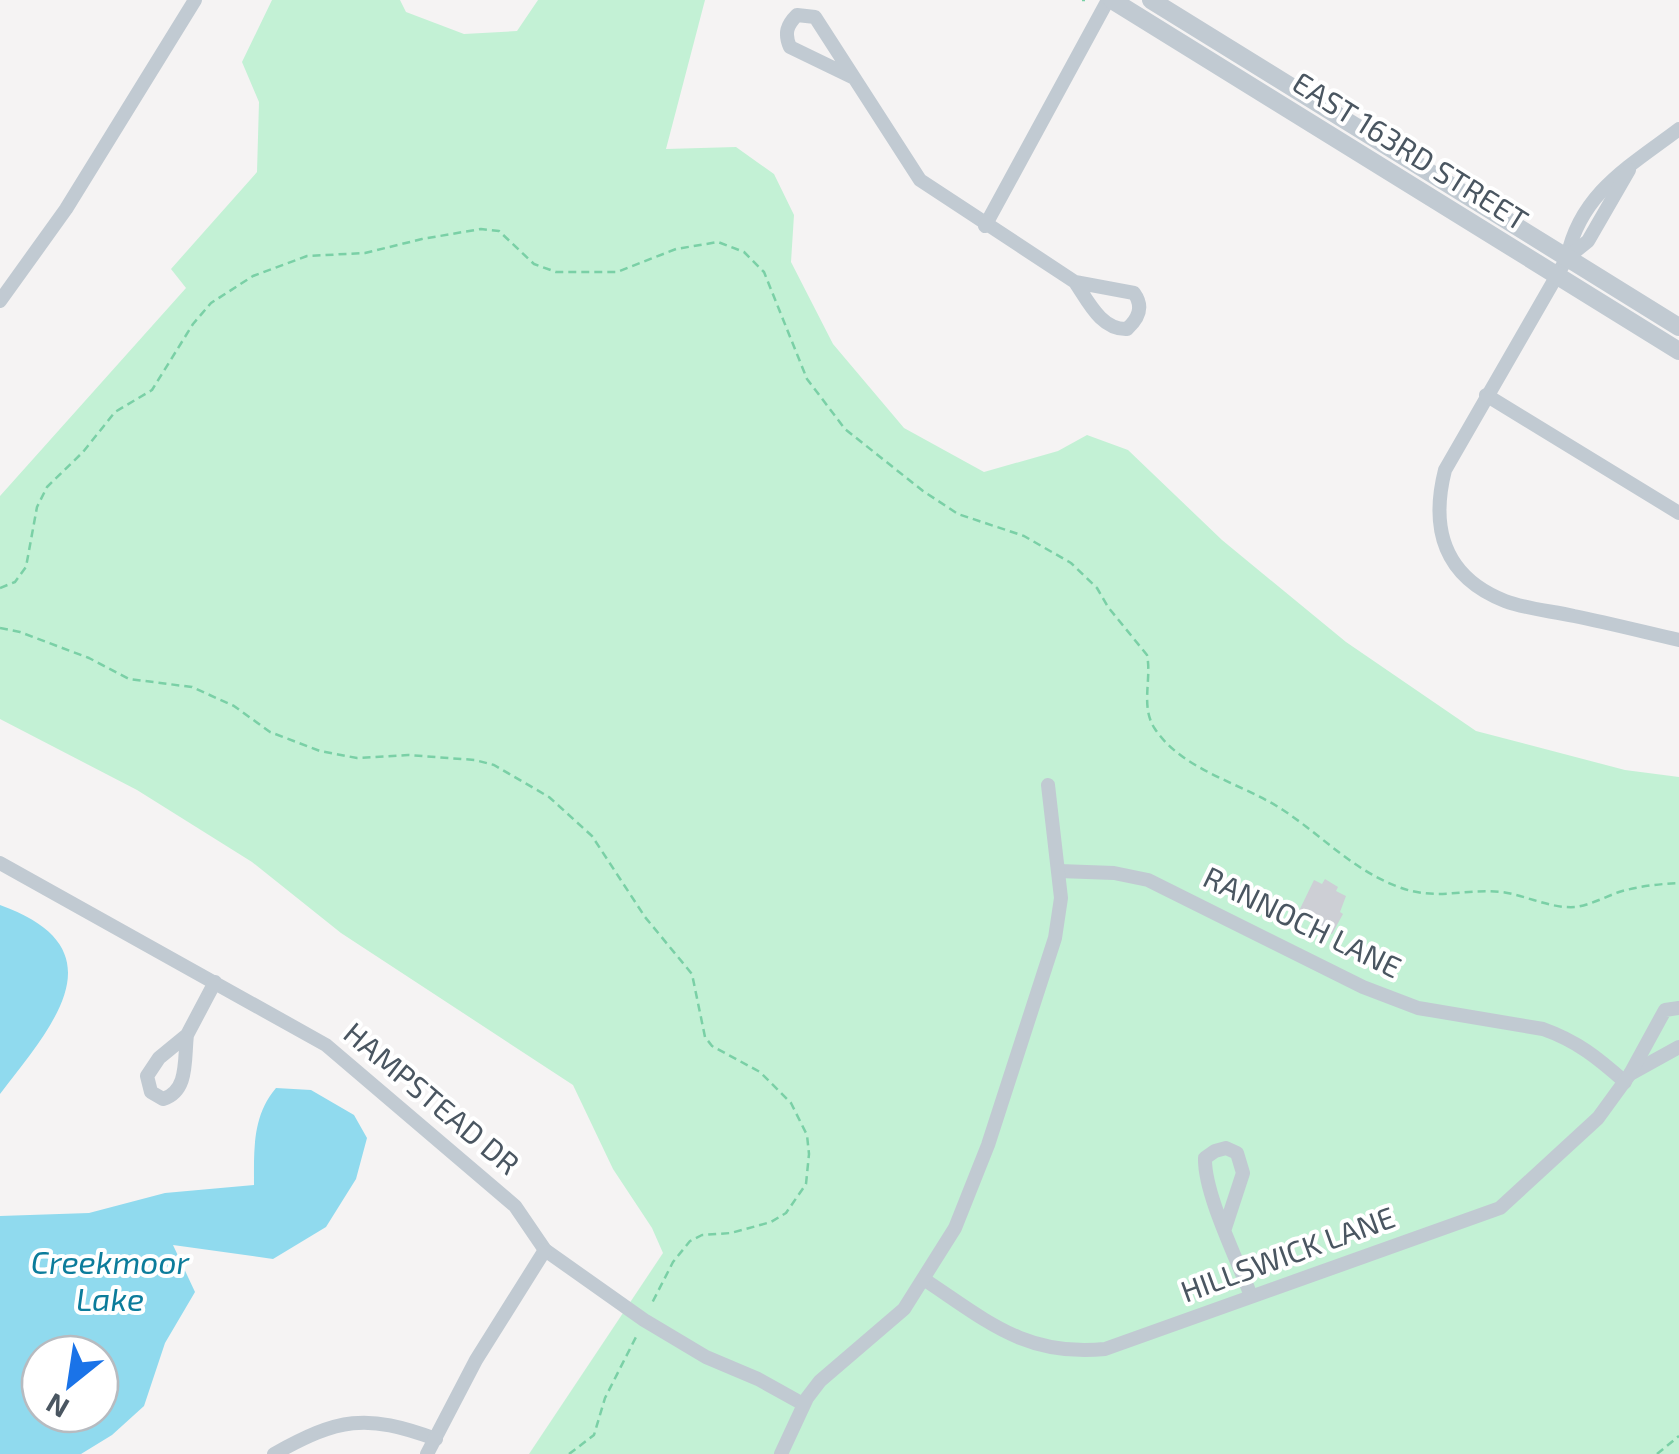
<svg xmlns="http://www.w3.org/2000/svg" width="1679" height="1454" font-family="'Exo 2',sans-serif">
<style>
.green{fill:#c3f1d5}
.water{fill:#90daee;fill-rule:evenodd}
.building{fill:#cdcfd5}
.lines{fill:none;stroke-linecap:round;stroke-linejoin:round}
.path{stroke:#7ad0a6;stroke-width:2.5;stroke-dasharray:8 5;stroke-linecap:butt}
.minor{stroke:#c1cad2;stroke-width:14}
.tertiary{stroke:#c1cad2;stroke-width:18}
.labels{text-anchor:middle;stroke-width:8;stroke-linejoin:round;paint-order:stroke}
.street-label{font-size:30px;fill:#4a5661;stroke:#fff}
.water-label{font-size:32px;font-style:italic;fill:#0c7c9b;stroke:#fff}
</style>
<rect width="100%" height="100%" fill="#f5f3f3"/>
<polygon class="green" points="272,0 400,0 406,12 464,34 517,31 538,0 705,0 666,149 736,147 774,174 794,215 791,262 833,344 904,428 984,472 1058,451 1087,435 1128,450 1222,540 1346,642 1476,731 1625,770 1679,777 1679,1454 529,1454 663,1253 652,1228 613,1169 573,1085 341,933 252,862 137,790 0,719 0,496 186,288 171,269 257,172 259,102 242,62"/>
<g class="water">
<path d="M 0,905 C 122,949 53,1025 0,1094 Z"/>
<path d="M 276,1088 L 311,1090 L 354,1115 L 367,1138 L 356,1179 L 326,1227 L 273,1259 L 173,1245 L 195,1292 L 165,1343 L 144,1406 L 112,1435 L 81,1454 L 0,1454 L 0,1216 L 89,1213 L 165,1193 L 254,1185 C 254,1151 252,1116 276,1088 ZM 100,1354 L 100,1414 L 40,1414 L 40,1354 Z"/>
</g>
<polygon class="building" points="1325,879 1338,887 1336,891 1346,896 1340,912 1343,914 1332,934 1310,924 1313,918 1298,913 1314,880 1322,884"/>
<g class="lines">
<g class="path">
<polyline points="1082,0 1085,0"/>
<path d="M 0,588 L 15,582 L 26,567 L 37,507 L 47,487 L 83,452 L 115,412 L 152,390 L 193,324 L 211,303 L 253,276 L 307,256 L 365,253 L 422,239 L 481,229 L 499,231 L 534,264 L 556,272 L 617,272 L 676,249 L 718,242 L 744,252 L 764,272 L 807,379 L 845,429 L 923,491 L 958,514 L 1024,536 L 1071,563 L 1097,588 L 1108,607 L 1147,655 C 1152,679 1140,707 1155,729 C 1183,771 1242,783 1283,810 C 1321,835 1352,869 1396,886 C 1436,902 1463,888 1501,892 C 1526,895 1550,909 1576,907 C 1590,905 1605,897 1619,892 C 1639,886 1659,884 1679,883"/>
<polyline points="0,628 20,632 89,658 129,679 192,687 234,706 270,732 320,751 357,758 408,755 475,760 494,765 549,797 592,836 645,917 692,974 705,1037 712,1046 760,1072 791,1103 807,1135 809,1154 806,1184 786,1213 771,1222 731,1233 702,1235 690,1241 673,1262 651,1305"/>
<polyline points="569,1454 594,1435 605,1398 637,1335"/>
<polyline points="1657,1454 1679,1436"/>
</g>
<g class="minor">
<path d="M 852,77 L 790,47 C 784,33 787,25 797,15 L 815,17 L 920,180 L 1075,282 L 1134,293 C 1144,307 1138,319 1127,329 C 1101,330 1088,301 1075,282"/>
<path d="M 1679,129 C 1630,166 1580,193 1567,258 L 1445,470 C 1430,529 1444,577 1505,601 C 1526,609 1552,611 1574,616 C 1609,623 1644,632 1679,640"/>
<polyline points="985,226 1108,0"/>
<polyline points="1567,258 1588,241 1629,170"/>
<polyline points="0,301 66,209 195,0"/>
<polyline points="1486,395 1679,513"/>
<polyline points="0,863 326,1045 515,1206 545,1250 644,1320 706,1357 758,1379 803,1404"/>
<path d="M 1059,871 L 1114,873 L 1148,880 L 1363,987 L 1418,1008 L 1543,1029 C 1577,1041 1598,1058 1625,1082"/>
<path d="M 187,1035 C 184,1059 189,1091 163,1099 L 151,1092 L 147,1076 L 159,1058 L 187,1035 L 215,982"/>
<polyline points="1630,1074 1679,1047"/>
<path d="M 1225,1228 L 1243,1173 L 1237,1153 L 1226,1148 L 1215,1151 L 1205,1158 C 1204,1194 1238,1261 1251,1296"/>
<path d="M 925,1280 C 987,1321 1026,1357 1105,1349 L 1500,1208 L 1598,1118 L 1630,1074 L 1665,1010 L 1679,1008"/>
<path d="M 274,1454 C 339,1418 365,1413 436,1439"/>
<polyline points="427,1454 476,1360 545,1250"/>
<polyline points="781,1454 807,1398 820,1381 904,1309 955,1228 988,1145 1055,938 1061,898 1048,785"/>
</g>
<g class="tertiary">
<polyline points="1112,0 1679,351"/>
<polyline points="1151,0 1679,327"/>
</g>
</g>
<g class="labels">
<g class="street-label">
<text transform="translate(1410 152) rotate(32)" y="10">EAST 163RD STREET</text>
<text transform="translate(1302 923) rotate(26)" y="10">RANNOCH LANE</text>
<text transform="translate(431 1099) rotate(40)" y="10">HAMPSTEAD DR</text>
<text transform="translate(1288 1255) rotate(-20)" y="10">HILLSWICK LANE</text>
</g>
<g class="water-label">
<text x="110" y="1274">Creekmoor<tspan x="110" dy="37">Lake</tspan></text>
</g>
</g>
<g transform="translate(70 1384) rotate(210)"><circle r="48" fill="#ffffff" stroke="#b7bbc0" stroke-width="2.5"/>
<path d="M0-8L18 38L0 25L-18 38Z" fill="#1a73e8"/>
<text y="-15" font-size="28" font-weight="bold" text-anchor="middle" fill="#4a5661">N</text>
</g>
</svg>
